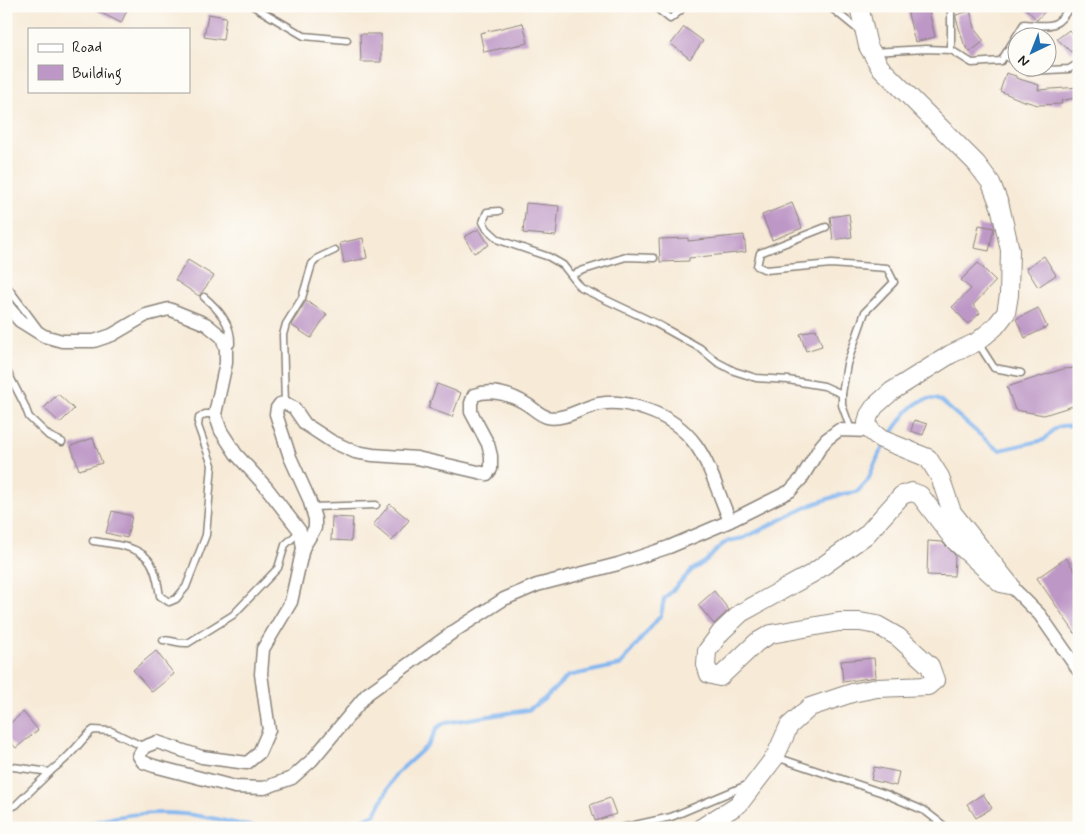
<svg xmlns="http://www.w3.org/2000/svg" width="1085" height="834" font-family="Mynerve,sans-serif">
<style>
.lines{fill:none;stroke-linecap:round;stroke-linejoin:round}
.stream{stroke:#81b5ef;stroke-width:4}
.building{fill:#bd97c6}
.lane-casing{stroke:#8a837a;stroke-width:9}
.street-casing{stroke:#8a837a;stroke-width:15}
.secondary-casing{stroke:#8a837a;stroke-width:20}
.lane{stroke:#fff;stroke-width:6}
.street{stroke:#fff;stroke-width:12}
.secondary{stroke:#fff;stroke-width:18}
</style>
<rect width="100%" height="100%" fill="#fdfcf7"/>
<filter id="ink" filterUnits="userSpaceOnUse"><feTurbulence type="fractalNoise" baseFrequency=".02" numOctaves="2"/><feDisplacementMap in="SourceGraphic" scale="10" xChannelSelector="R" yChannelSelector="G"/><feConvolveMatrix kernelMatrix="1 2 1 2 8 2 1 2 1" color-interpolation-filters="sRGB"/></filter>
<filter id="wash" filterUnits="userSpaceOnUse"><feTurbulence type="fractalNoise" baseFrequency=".0096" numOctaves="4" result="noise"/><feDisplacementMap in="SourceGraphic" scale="20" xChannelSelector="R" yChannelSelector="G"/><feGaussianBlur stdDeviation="1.12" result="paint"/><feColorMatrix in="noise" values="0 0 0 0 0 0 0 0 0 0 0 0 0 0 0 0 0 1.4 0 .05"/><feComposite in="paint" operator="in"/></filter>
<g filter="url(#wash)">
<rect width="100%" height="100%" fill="#f7ead7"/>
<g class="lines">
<g class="stream">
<path d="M 889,438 C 900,421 917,390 941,401 L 993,446 L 1000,450 L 1044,440 L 1054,429 L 1061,426 L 1079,425"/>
<path d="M 79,828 C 114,812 167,810 205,817 C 226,820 245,827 266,828"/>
<polyline points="345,828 375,814 395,775 429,744 437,728 444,723 528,710 543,700 568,676 620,665 661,615 664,599 692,570 705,562 722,545 728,541 744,538 811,505 842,494 857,492 868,480 879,454 884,446"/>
</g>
</g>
<g id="blocks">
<g class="building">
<polygon points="88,6 129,6 121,23"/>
<polygon points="906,6 928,6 935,37 915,42"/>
<polygon points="1023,6 1050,6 1037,20"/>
<polygon points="970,11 976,31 984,41 970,52 964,44 956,18 956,15"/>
<polygon points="208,14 226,17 223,40 204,37"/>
<polygon points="523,23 528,43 484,52 480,33"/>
<polygon points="684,27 703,41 690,59 671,44"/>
<polygon points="1069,30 1079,42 1079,46 1071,52 1057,39"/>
<polygon points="360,34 381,34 381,62 361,62"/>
<polygon points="1006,73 1016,76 1016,78 1039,85 1038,90 1079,87 1079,97 1061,101 1062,104 1038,105 1021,100 1000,91"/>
<polygon points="526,203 559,206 556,236 523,233"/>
<polygon points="792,203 802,228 772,240 762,215"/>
<polygon points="849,214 852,237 833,240 830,217"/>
<polygon points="979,225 994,228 989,251 974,248"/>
<polygon points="479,229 489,245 474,253 464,237"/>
<polygon points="744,235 746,252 689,258 689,261 660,262 659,239 688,238 688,241"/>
<polygon points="363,238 367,258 344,263 340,243"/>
<polygon points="1044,256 1056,275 1038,287 1026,268"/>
<polygon points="188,260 214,276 199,296 175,280"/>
<polygon points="978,263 996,281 973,305 980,313 968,324 952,307 971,289 961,280"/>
<polygon points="306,301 327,314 311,338 291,325"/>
<polygon points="1038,308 1047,327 1025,338 1016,319"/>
<polygon points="816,329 822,346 806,351 800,334"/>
<polygon points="1079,368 1079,404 1044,415 1015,410 1007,387 1063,369"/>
<polygon points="437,384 461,393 452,417 428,408"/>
<polygon points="58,394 74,409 60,423 44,408"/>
<polygon points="914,420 927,424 923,435 911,431"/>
<polygon points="93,438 102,463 79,470 71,446"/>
<polygon points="390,504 409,520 392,541 373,525"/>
<polygon points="112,511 132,516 127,538 106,533"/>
<polygon points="332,517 353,518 351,541 331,540"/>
<polygon points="928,541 942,542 955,555 954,576 927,575"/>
<polygon points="1066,558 1079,577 1079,639 1037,578"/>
<polygon points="714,591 729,610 714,624 698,605"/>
<polygon points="156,651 174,674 152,692 133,670"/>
<polygon points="874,658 876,677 843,682 841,661"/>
<polygon points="23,712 38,730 16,748 6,737 6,727"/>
<polygon points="874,767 899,772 896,786 871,780"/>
<polygon points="983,794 992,808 976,818 967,804"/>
<polygon points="610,798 616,814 595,821 590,805"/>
</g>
</g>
</g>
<g filter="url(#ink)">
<use href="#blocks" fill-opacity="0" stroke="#8a837a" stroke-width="1"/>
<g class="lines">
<defs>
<g id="lane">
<polyline points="253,6 304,36 347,40"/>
<polyline points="654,6 670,19 680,11 678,6"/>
<polyline points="829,6 861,32"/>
<polyline points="951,6 951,50"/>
<path d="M 872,52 L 926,49 L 951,50 L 972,63 L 1001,61 L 1024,24 C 1049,26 1057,30 1070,6"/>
<polyline points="1006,56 1018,64"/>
<polyline points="1023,68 1028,71 1069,69 1079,63"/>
<polyline points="499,211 487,212 483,222 487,229 499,240 549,257 563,265 581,288 655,323 700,348 717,362 734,371 756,378 788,380 824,386 842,394 842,405 851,430"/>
<polyline points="826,227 760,253 757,266 766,270 831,264 887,268 894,282 865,312 847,364 842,394"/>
<polyline points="572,275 584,270 626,257 654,258"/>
<polyline points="6,285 38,328"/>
<path d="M 204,297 C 218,309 232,324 231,344 L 226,349"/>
<polyline points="978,343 994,368 1021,373"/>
<polyline points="6,369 24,404 29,417 49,436 62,442"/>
<polyline points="285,403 283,335 286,324 302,298 312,264 318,258 335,250"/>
<polyline points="312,507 376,505"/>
<path d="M 93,541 C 111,544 135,545 148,559 C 156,568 158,585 160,596 L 169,602 L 176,599 L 186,587 L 206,535 L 212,465 L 198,426 L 199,418 L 205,414 L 215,414"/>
<path d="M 163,640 C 172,640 179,644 188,643 L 233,615 L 278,568 L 285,545 L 299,532"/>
<polyline points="776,757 883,793 925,811 947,828"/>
<path d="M 6,766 L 50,772 C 56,766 63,762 68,756 C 77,748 83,738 93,730 L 111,731 L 144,747"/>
<polyline points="6,809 16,805 50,772"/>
<polyline points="621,828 671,817 747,785"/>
</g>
<g id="street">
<polyline points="6,305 20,321 44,336 62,341 94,341 112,335 146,315 169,309 206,324 222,337 226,349 226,363 215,414 221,431 236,454 266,487 300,531 303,548"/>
<path d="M 730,521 C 709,471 703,429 647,410 C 630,404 617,401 599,404 C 583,407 564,421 547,417 C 540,415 534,409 528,405 C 512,395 493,388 474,395 L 471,403 L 471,412 L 488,444 L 491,456 L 491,469 L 487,474 L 417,458 L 373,455 L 355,452 L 331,441 L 305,424 L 294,408 L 285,403 L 280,404 L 277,408 L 276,414 L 290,457 L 309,499 L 315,519 L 315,528 L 303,548 L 291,602 L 263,649 L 261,674 L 269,730 L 259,753 L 247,763 L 202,757 L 157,742 L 144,747 L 139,756 L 143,762 L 154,766 L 235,787 L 264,788 L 292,778 L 312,760 L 367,694 L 456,630 L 504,599 L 537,585 L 618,564 L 669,547 L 730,521 L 790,491 L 801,479 L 821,446 L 827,439 L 839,430 L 871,431"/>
<polyline points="1010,585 1040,615 1079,671"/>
</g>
<polyline id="secondary" points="701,828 739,804 775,757 789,726 810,707 852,693 877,688 928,686 935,680 930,666 898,637 877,625 860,622 839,622 771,634 757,642 720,677 709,674 706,665 707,651 721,632 741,613 813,573 866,535 902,495 912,492 920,495 954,540 1001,583 1010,585 952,512 940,477 928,458 881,439 871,431 867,423 869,415 875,406 892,391 951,354 977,342 995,327 1006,313 1009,295 1010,250 1000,206 991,183 976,163 880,67 868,46 859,6"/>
</defs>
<use href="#lane" class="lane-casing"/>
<use href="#street" class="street-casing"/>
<use href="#secondary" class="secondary-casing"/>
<use href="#lane" class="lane"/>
<use href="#street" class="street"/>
<use href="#secondary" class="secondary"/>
</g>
</g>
<rect width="1085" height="834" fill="none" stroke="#fdfcf7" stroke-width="25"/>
<rect x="28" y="28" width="162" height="65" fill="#fdfcf7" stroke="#a3a29f"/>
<rect x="38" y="44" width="25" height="8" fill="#ffffff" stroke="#a3a29f"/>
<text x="72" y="52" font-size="15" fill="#1c1c1c">Road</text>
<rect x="38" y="65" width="25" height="15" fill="#bd97c6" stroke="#a3a29f"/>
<text x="72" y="78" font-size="15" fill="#1c1c1c">Building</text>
<g transform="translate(1032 52) rotate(223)"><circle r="24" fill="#fdfcf7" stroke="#a3a29f"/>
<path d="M0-4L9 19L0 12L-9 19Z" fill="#1f6fb2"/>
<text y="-8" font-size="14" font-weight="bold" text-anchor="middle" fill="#1c1c1c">N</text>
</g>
</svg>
